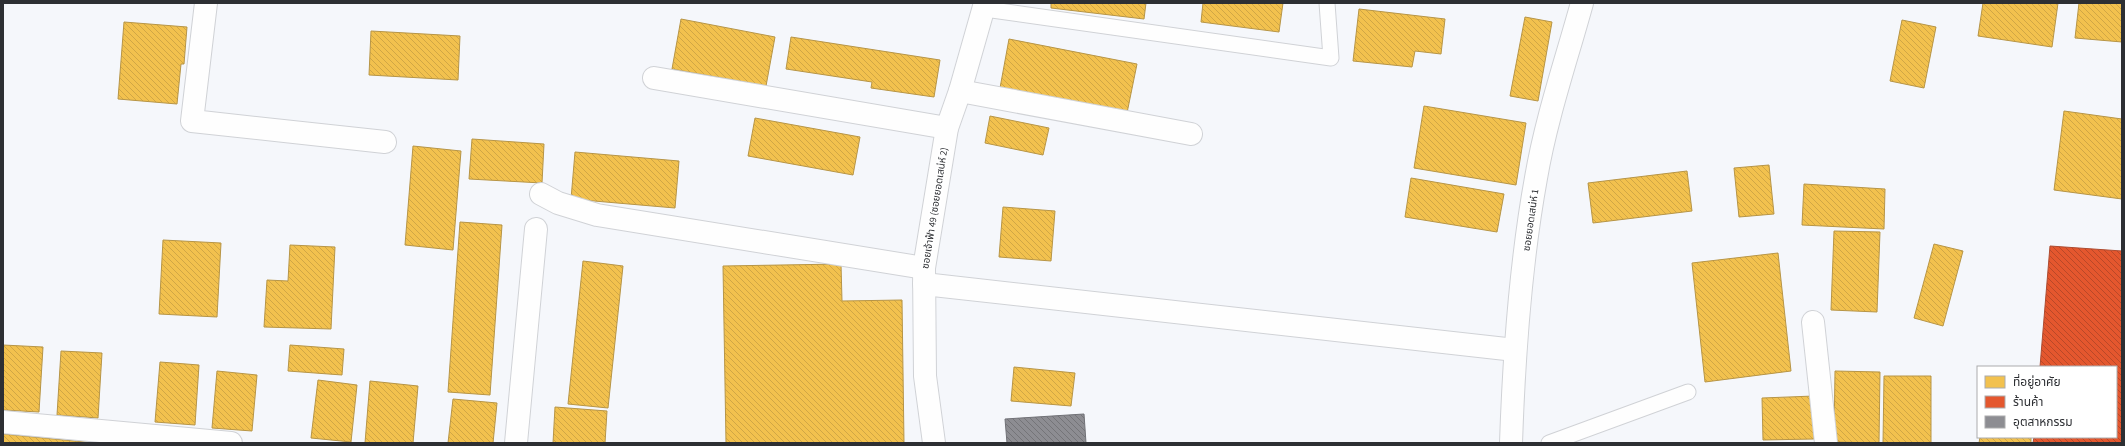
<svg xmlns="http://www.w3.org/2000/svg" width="2125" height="446" font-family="'Source Sans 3','Noto Sans Thai',sans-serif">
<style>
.homes{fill:url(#homes-back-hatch);stroke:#b79546}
.shops{fill:url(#shops-back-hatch);stroke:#ad4b30}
.industry{fill:url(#industry-back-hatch);stroke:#707176}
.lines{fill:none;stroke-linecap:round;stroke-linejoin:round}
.lane-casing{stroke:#d0d2d6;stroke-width:17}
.street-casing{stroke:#d0d2d6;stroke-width:24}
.secondary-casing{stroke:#d0d2d6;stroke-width:24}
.lane{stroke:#fefefe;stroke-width:15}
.street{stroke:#fefefe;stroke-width:22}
.secondary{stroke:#fefefe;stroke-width:22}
.labels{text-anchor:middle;stroke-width:4;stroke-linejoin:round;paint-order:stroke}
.street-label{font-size:10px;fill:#2d2f33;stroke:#fff}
</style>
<defs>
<pattern id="homes-back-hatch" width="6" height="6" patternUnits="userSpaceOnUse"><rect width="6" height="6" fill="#f2c14e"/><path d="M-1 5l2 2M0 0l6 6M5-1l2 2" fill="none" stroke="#d0a645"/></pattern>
<pattern id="shops-back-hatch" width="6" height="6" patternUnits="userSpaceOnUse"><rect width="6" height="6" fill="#e4572e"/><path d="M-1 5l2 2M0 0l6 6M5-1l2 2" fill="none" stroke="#b94828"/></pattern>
<pattern id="industry-back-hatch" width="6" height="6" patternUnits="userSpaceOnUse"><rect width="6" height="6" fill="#8d8d92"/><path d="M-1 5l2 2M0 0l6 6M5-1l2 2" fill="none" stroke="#747478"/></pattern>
</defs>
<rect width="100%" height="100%" fill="#f5f7fb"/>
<g class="homes">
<polygon points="1051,3 1146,3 1144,19 1051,8"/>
<polygon points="1203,3 1283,3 1279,32 1201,22"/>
<polygon points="1983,3 2058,3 2052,47 1978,36"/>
<polygon points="2079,3 2122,3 2122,42 2075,38"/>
<polygon points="1359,9 1445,19 1441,54 1415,51 1412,67 1353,61"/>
<polygon points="1525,17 1552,22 1538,101 1510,96"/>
<polygon points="681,19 775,37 766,86 672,69"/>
<polygon points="1902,20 1936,27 1924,88 1890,81"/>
<polygon points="124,22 187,27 184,64 181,64 177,104 118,99"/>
<polygon points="371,31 460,36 458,80 369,75"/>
<polygon points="791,37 940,60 934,97 871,88 872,82 786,69"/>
<polygon points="1009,39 1137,64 1127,113 1000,88"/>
<polygon points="1424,106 1526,123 1516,185 1414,168"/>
<polygon points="2064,111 2122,119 2122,199 2054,190"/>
<polygon points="990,116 1049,128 1043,155 985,143"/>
<polygon points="755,118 860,137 853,175 748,156"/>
<polygon points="472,139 544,144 542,183 469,179"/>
<polygon points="413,146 461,151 453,250 405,245"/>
<polygon points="575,152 679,161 675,208 571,199"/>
<polygon points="1769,165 1774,214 1739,217 1734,168"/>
<polygon points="1687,171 1692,211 1593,223 1588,183"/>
<polygon points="1411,178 1504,194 1497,232 1405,217"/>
<polygon points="1804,184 1885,189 1884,229 1802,225"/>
<polygon points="1003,207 1055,211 1051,261 999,257"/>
<polygon points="460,222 502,225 490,395 448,392"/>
<polygon points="1834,231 1880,232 1877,312 1831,310"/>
<polygon points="163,240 221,243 217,317 159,314"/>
<polygon points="1934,244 1963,251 1943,326 1914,318"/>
<polygon points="290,245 335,247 331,329 264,327 267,280 288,281"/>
<polygon points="1778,253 1791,371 1705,382 1692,263"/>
<polygon points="583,261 623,266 608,408 568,404"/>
<polygon points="841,264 842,301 902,300 904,443 726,443 723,266"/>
<polygon points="3,345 43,347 39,412 3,410"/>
<polygon points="290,345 344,349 342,375 288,371"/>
<polygon points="61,351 102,353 98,418 57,415"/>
<polygon points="160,362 199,365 195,425 155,422"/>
<polygon points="1014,367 1075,373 1071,406 1011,401"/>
<polygon points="217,371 257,375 252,431 212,428"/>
<polygon points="1835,371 1880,372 1879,443 1834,442"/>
<polygon points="1884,376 1931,376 1931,443 1883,443"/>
<polygon points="318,380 357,385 351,442 311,438"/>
<polygon points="370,381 418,386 413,443 365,443"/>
<polygon points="1814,396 1814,439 1763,440 1762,398"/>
<polygon points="453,399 497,403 493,443 448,443"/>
<polygon points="555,407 607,411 605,443 553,443"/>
<polygon points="3,434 95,443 3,443"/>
<polygon points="1980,437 2031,437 2031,443 1979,443"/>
</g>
<polygon class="shops" points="2050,246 2122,251 2122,443 2033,443 2034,437 2116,437 2116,367 2040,367"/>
<polygon class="industry" points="1084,414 1086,443 1007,443 1005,419"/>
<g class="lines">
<defs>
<g id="lane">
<polyline points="985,9 1331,58 1327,3"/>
<polyline points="1549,443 1688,392"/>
</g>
<g id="street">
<polyline points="206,3 192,121 385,142"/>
<polyline points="654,78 947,128"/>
<polyline points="960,91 1191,134"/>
<polyline points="541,194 558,203 597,215 924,268"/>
<polyline points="924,284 1515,350"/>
<polyline points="1813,322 1826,443"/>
<polyline points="3,422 231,443"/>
<polyline points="516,443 536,229"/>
<polyline points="934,443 925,376 924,268 947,128 960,91 985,3"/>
</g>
<path id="secondary" d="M 1511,443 C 1514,354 1520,266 1536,178 C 1546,119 1566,61 1582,3"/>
</defs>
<use href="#lane" class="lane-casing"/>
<use href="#street" class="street-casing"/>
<use href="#secondary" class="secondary-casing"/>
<use href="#lane" class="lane"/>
<use href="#street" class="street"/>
<use href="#secondary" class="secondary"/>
</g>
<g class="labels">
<g class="street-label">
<text transform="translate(934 208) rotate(-81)" y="4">ซอยเจ้าฟ้า 49 (ซอยยอดเสน่ห์ 2)</text>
<text transform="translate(1530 220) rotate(-82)" y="4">ซอยยอดเสน่ห์ 1</text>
</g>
</g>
<rect width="2125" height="446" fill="none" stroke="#2d2f33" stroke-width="8"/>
<rect x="1977" y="366" width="140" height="72" fill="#ffffff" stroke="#abacad"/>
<rect x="1985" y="376" width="20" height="12" fill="#f2c14e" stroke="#abacad"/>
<text x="2013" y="386" font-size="12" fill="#2d2f33">ที่อยู่อาศัย</text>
<rect x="1985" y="396" width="20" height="12" fill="#e4572e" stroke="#abacad"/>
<text x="2013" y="406" font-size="12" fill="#2d2f33">ร้านค้า</text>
<rect x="1985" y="416" width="20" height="12" fill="#8d8d92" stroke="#abacad"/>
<text x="2013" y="426" font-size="12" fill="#2d2f33">อุตสาหกรรม</text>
</svg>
